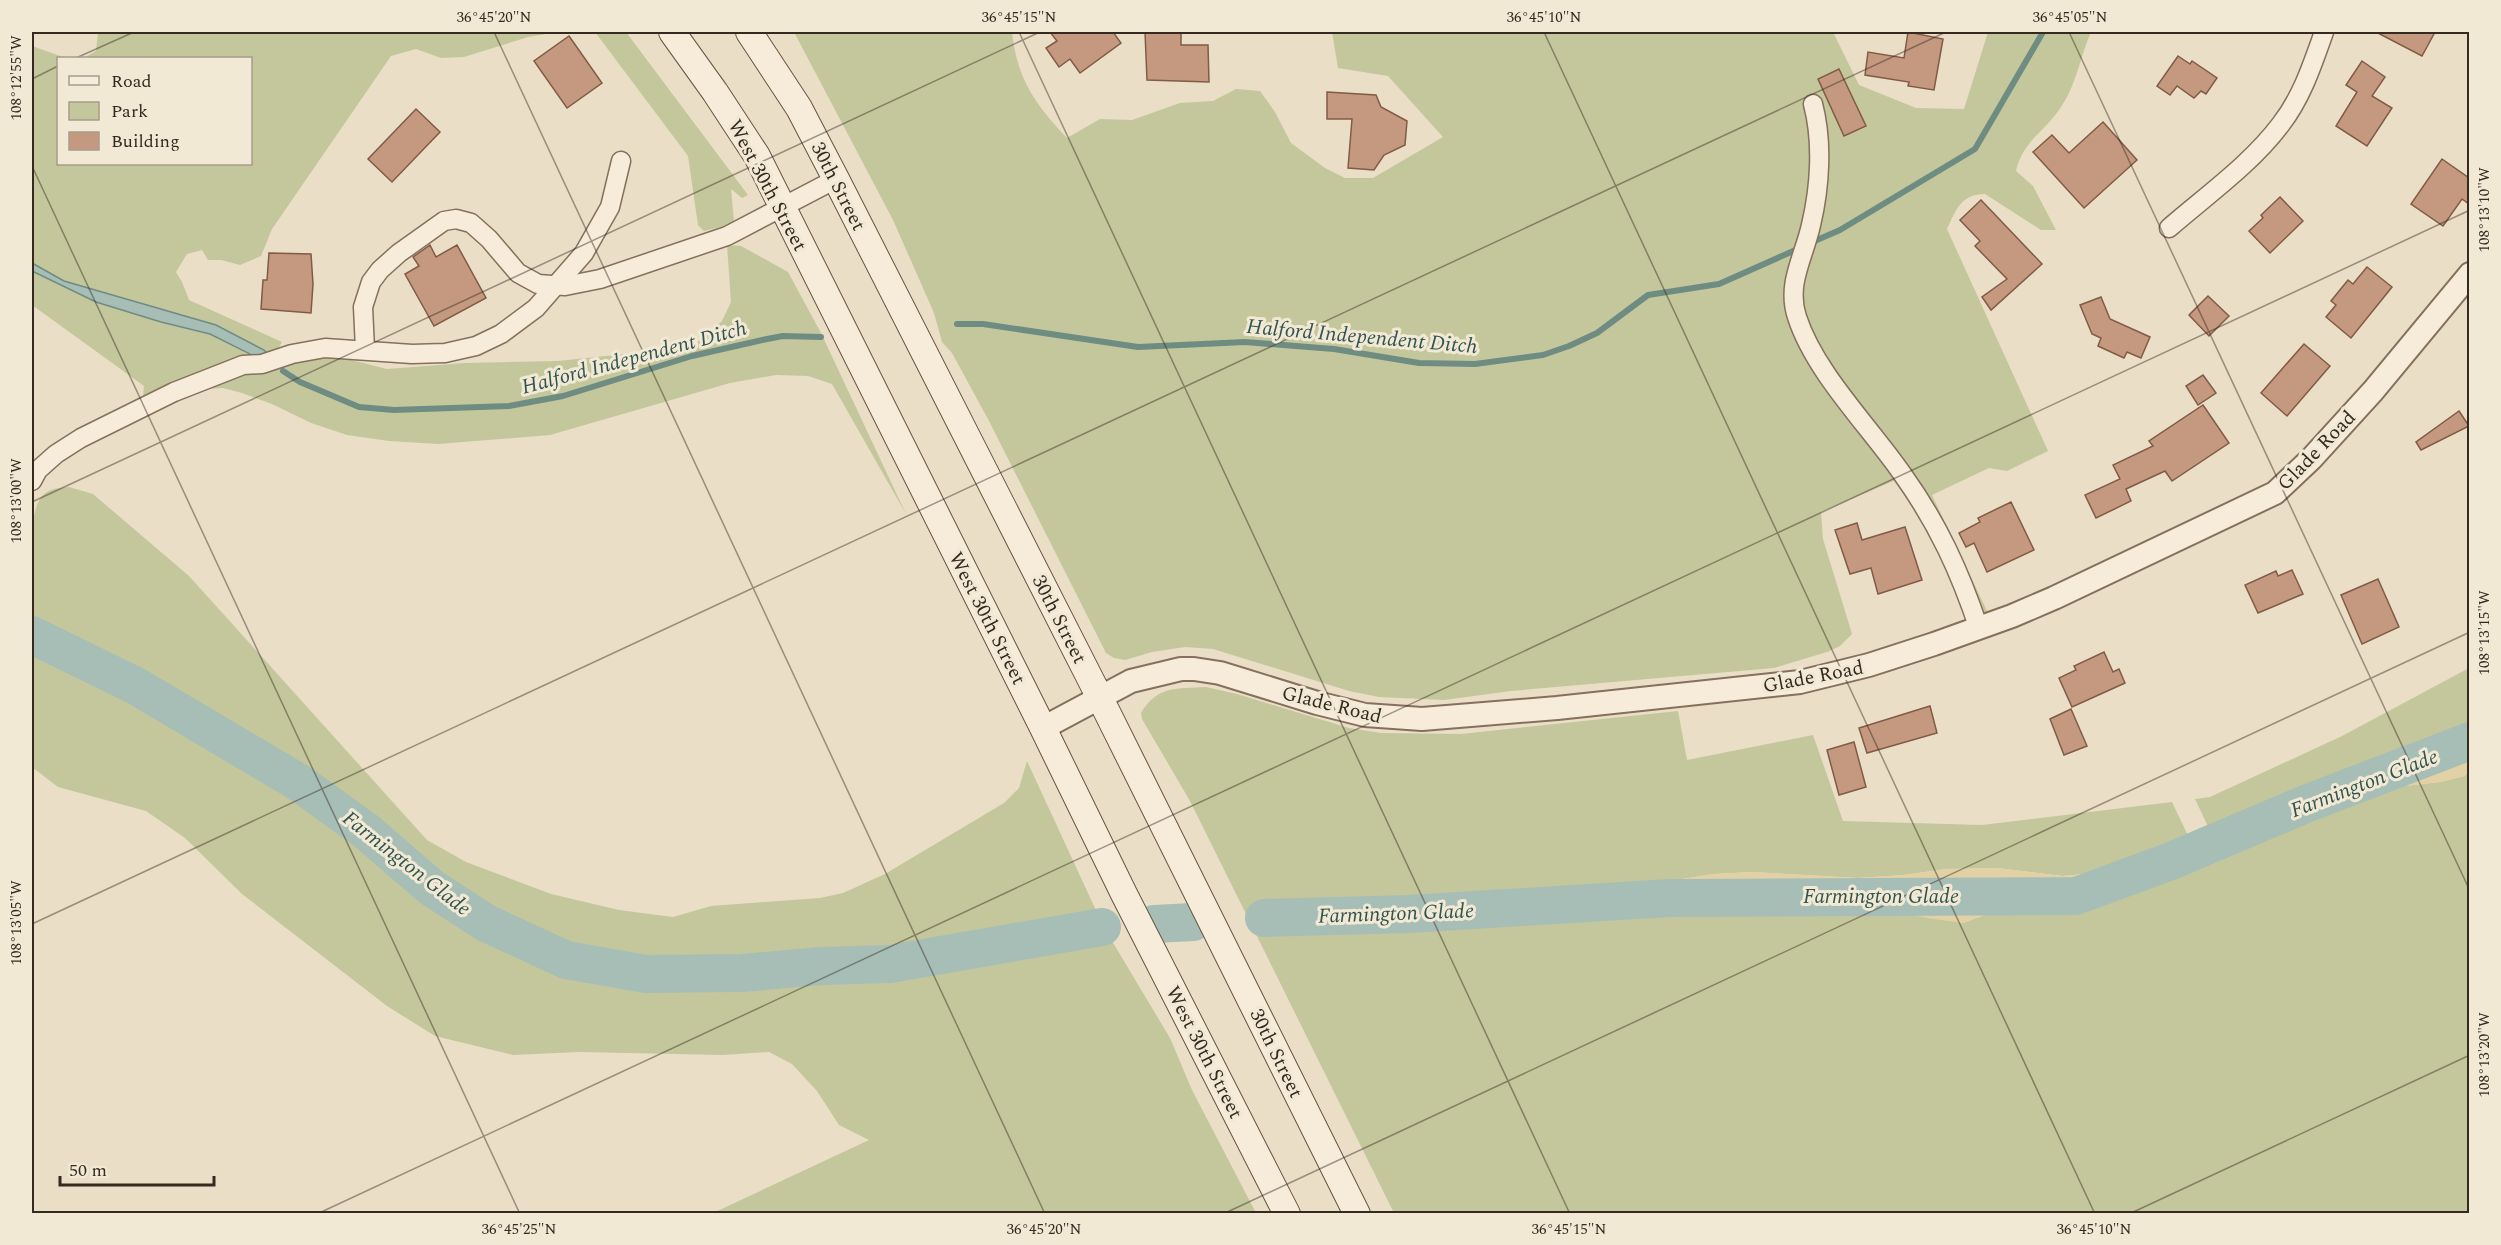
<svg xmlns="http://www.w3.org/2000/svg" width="2501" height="1245" font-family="Spectral,serif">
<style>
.green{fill:#c4c79b}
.sand{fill:#e3d1a6}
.water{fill:#a7beb6;stroke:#6f8c83;stroke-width:1.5}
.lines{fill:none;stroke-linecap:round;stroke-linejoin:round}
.stream{stroke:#6f8c83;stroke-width:6}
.river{stroke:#a7beb6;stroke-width:38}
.building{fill:#c59980;stroke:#815b46;stroke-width:1.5}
.minor-casing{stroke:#84705d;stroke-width:21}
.tertiary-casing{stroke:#84705d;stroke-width:26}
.secondary-casing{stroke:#665241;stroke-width:28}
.minor{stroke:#f6ecd9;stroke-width:18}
.tertiary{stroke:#f6ecd9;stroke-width:22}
.secondary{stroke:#f6ecd9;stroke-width:26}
.ticks{fill:none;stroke:#352920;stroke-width:1.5;stroke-opacity:0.45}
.labels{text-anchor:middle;stroke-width:6;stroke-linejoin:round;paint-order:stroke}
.street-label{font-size:20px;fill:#352920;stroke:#f2e9d5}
.water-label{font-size:21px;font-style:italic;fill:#315450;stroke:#f2e9d5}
.neatline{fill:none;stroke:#352920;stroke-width:2}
.ticks-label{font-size:15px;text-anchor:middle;fill:#352920}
</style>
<rect width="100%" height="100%" fill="#eadec6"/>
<g class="green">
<polygon points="98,32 558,32 528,37 464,57 441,58 416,49 391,56 272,229 261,256 240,265 221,260 208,260 202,250 187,254 176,272 182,282 189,300 282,342 277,351 269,355 264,350 216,325 64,281 32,263 32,46 66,58 58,58 58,164 250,164 250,58 84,58 96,51"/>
<polygon points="595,32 626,32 748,195 742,198 731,189 734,221 724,226 704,231 698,225 688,156"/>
<path d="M 794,32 L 1012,32 C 1017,79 1035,104 1067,138 L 1100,119 L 1132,120 L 1180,103 L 1213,101 L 1236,89 L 1260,91 L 1275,112 L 1291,143 L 1325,168 L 1345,178 L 1373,178 L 1443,137 L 1388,76 L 1338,68 L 1332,32 L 1833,32 L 1859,85 L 1916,108 L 1964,109 L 1988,32 L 2091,32 C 2080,57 2076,87 2059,110 C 2042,134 2023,141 2016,171 L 2033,186 L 2056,230 L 2041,230 L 1985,194 C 1961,194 1956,210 1947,229 L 2048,451 L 2007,471 L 1989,468 L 1932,495 L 1988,613 L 1969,619 L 1957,584 L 1898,479 L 1821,512 L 1823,539 L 1852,634 L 1840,646 L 1827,652 L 1774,668 L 1511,691 L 1444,700 L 1379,697 L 1349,691 L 1213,649 L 1185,647 L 1152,652 L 1125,660 L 1114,658 L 1106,653 L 989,421 L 952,353 L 942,342 L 934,313 L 893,220 Z"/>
<polygon points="727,245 741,246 788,272 821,333 906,514 832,384 808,376 776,375 730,383 550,435 438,444 389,441 347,435 311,423 272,404 242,393 223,388 205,389 229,375 301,360 336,356 387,369 465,363 558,361 663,350 694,344 705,337 722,321 731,302"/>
<polygon points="32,271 96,302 161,322 210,334 258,358 143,397 144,386 32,305"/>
<path d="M 69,487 L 93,494 L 189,576 L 427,840 L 466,862 L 551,894 L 619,910 L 673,917 L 711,906 L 820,898 L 843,893 L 885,874 L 1004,803 L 1019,788 L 1027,761 L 1100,919 L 1007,932 L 969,942 L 895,955 L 756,958 L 693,963 L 586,958 L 531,937 L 442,888 L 316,779 L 272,755 L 204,712 L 98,656 L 32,617 C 32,590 25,513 43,495 C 50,488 59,488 69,487 Z"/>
<polygon points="32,649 84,675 127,693 184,729 264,769 304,796 418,901 469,930 539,964 633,986 735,988 915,968 978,955 1084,940 1106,931 1170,1038 1192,1090 1256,1213 713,1213 869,1140 839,1125 817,1091 792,1064 769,1052 723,1055 579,1052 513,1055 435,1036 387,1006 242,894 185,838 146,811 58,787 32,767"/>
<polygon points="2469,668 2469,729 2403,748 2299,795 2245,815 2211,833 2195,799 2210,797 2342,736"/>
<path d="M 1206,687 L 1237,694 L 1349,728 L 1381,733 L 1461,734 L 1678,711 L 1687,760 L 1813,735 L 1843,821 L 1982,825 L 2172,802 L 2191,842 L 2162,856 L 2112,871 L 2063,876 L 1997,868 L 1946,869 L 1904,875 L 1858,878 L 1752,872 L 1714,874 L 1600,892 L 1534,898 L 1421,905 L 1291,907 L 1276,910 L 1265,917 L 1276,924 L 1305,927 L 1457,922 L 1728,902 L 1803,903 L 1877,906 L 1963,923 L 2004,908 L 2069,905 L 2085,902 L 2107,890 L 2174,868 L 2304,813 L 2396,787 L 2440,782 L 2464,776 L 2469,772 L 2469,1213 L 1394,1213 L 1190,801 L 1142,719 L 1141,713 C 1158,685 1176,689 1206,687 Z"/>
</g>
<g class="sand">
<polygon points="32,617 98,656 204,712 272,755 316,779 396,841 418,866 442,888 531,937 586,958 693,963 756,958 895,955 969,942 1007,932 1100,919 1106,931 1084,940 978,955 915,968 735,988 633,986 539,964 469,930 418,901 304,796 264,769 184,729 127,693 84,675 32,649"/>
<polygon points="2469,729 2469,772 2464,776 2440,782 2396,787 2304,813 2174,868 2107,890 2085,902 2069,905 2004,908 1963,923 1927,918 1877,906 1803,903 1728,902 1457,922 1305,927 1276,924 1264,918 1276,910 1291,907 1421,905 1534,898 1600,892 1714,874 1752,872 1858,878 1903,875 1946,869 1997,868 2063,876 2112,871 2162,856 2245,815 2299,795 2403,748"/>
</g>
<polygon class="water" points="32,263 64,281 216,325 264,350 269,355 258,358 210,334 161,322 96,302 32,271"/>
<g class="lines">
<g class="stream">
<polyline points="1810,243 1840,230 1975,149 2043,32"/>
<polyline points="957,324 983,324 1138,347 1245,342 1334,349 1419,363 1475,364 1543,355 1569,346 1597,333 1648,295 1719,284 1800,248"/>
<polyline points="283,371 300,382 359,407 394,410 509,406 563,396 692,356 767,339 783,336 821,337"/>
</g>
<g class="river">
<polyline points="32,635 136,686 298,782 366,831 432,888 486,923 566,960 646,974 742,973 821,966 890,964 1102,927"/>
<polyline points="1264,918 1409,914 1669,898 2076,896 2171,861 2308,803 2470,741"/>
<polyline points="1154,924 1193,922"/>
</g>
</g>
<g class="building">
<polygon points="1050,32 1113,32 1121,43 1080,73 1070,59 1059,67 1046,48 1057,41"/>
<polygon points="1145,32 1181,32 1181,45 1208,45 1209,82 1147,80"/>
<polygon points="1908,32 1943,39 1934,90 1908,86 1909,82 1865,75 1868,52 1904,58"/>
<polygon points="2376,32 2435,32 2422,56"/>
<polygon points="569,36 602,83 567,108 534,61"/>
<polygon points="2178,56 2190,64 2192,61 2217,78 2206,94 2201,91 2194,98 2177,86 2170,95 2157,86"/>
<polygon points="2362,61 2385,77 2372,96 2392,108 2367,146 2336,126 2357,92 2346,85"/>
<polygon points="1839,69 1866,126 1844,136 1818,79"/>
<polygon points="1327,92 1376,95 1381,107 1407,121 1405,145 1384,155 1374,170 1348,168 1352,119 1327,119"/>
<polygon points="416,109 440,132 392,182 368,159"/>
<polygon points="2103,122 2137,160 2084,208 2033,152 2052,135 2069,153"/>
<polygon points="2442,159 2469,178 2469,204 2462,199 2443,226 2411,204"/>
<polygon points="2280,197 2303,221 2270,253 2249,231 2263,218 2261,215"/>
<polygon points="1981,200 2042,264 1991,310 1982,297 2007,279 1975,246 1980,241 1960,220"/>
<polygon points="430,245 436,257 457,245 486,298 434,326 405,274 419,266 413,257"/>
<polygon points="269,253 311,254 313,284 311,313 261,309 263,280 267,280"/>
<polygon points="2367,267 2392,287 2351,338 2326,317 2336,305 2331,301 2348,280 2353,284"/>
<polygon points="2208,296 2229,316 2209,336 2189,315"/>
<polygon points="2101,297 2110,319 2150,337 2141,358 2127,352 2124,358 2098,346 2101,338 2092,334 2080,305"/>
<polygon points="2304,344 2330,366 2287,416 2261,393"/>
<polygon points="2203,375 2216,393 2198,405 2186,386"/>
<polygon points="2203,405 2229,443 2172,481 2165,471 2126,489 2131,501 2096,518 2085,495 2120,479 2113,465 2153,446 2149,441"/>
<polygon points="2459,411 2469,426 2421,450 2416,442"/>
<polygon points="2011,502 2034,550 1987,572 1974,543 1966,547 1959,533 1980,522 1978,518"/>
<polygon points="1857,523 1862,540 1905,527 1922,580 1878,594 1871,568 1850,574 1835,530"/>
<polygon points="2292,570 2303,594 2258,613 2245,585 2276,571 2278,576"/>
<polygon points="2378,579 2399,627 2362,644 2341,595"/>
<polygon points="2104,652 2113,672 2119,669 2125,683 2072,707 2059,678 2076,670 2074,666"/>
<polygon points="1930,706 1937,733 1867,753 1859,728"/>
<polygon points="2071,709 2087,746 2064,755 2050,719"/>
<polygon points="1854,742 1866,787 1839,795 1827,750"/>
</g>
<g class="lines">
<defs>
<g id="minor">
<path d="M 1813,104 C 1823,142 1820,187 1811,225 C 1804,257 1786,284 1797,317 C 1815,373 1870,427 1903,475 C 1938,524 1960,572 1979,629"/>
<path d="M 2169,228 C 2207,195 2251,164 2281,124 C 2302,97 2313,63 2324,32"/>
<polyline points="365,349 363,307 371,282 380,270 399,253 444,221 456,219 471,223 489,239 518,273 538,284 565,286 600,279 727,236 836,179"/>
<polyline points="32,481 38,470 56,454 81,438 174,392 243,365 262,364 292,354 325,348 412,354 445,353 476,346 501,334 536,308 584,253 610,207 621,161"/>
</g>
<polyline id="tertiary" points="1043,728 1131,681 1181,669 1194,669 1220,673 1317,703 1365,715 1422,719 1557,708 1800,682 1869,665 1934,644 2012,616 2054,598 2275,493 2311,459 2373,391 2470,274"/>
<g id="secondary">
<polyline points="672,32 715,92 757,156 1043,728 1124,894 1287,1214"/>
<polyline points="749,32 799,108 836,179 1099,696 1357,1214"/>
</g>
</defs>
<use href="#minor" class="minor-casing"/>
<use href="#tertiary" class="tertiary-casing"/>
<use href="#secondary" class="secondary-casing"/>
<use href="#minor" class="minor"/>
<use href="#tertiary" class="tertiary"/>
<use href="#secondary" class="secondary"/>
</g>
<path class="ticks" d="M 494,32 L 1045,1214M 1019,32 L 1570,1214M 1544,32 L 2095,1214M 2069,32 L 2470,891M 76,58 L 134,32M 32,79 L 58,66M 32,166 L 520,1214M 32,502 L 1040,32M 32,924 L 1946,32M 317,1214 L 2470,210M 1223,1214 L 2470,632M 2129,1214 L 2470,1055"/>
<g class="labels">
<g class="street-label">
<text transform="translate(768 185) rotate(62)" y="7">West 30th Street</text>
<text transform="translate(839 186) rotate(63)" y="7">30th Street</text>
<text transform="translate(2316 450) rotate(-46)" y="7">Glade Road</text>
<text transform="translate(988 618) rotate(63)" y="7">West 30th Street</text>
<text transform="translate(1060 619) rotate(63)" y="7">30th Street</text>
<text transform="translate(1813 676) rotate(-11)" y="7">Glade Road</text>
<text transform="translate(1332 704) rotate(14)" y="7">Glade Road</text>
<text transform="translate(1205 1052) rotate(63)" y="7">West 30th Street</text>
<text transform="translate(1277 1053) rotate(64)" y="7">30th Street</text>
</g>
<g class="water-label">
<text transform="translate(1362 336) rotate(5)" y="7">Halford Independent Ditch</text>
<text transform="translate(634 357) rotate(-15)" y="7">Halford Independent Ditch</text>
<text transform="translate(2364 783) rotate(-21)" y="7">Farmington Glade</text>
<text transform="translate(407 863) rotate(38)" y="7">Farmington Glade</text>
<text x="1881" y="903">Farmington Glade</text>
<text transform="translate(1396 913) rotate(-2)" y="7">Farmington Glade</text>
</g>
</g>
<rect width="2501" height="1245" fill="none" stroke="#f2e9d5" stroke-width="66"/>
<rect x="57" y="57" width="195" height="108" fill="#f2e9d5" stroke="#a69c8d" stroke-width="1.5"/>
<rect x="69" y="76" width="30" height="9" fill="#f6ecd9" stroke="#a69c8d" stroke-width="1.5"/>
<text x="111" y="87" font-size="18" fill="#352920">Road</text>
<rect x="69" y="102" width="30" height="18" fill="#c4c79b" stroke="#a69c8d" stroke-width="1.5"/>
<text x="111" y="117" font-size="18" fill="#352920">Park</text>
<rect x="69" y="132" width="30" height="18" fill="#c59980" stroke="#a69c8d" stroke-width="1.5"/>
<text x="111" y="147" font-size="18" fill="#352920">Building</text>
<path d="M60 1176v9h154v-9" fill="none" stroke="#352920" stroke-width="3"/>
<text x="69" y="1176" font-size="18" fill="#352920" stroke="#f2e9d5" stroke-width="4.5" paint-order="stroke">50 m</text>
<rect x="33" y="33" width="2435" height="1179" class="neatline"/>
<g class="ticks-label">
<text x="494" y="22">36°45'20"N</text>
<text x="1019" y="22">36°45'15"N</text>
<text x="1544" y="22">36°45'10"N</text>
<text x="2070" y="22">36°45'05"N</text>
<text transform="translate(16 78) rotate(-90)" y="5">108°12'55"W</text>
<text transform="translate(2484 210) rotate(-90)" y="5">108°13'10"W</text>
<text transform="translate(16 501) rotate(-90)" y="5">108°13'00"W</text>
<text transform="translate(2484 633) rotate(-90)" y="5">108°13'15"W</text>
<text transform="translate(16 923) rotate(-90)" y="5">108°13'05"W</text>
<text transform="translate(2484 1055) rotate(-90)" y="5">108°13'20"W</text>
<text x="519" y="1234">36°45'25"N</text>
<text x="1044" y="1234">36°45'20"N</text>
<text x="1569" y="1234">36°45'15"N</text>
<text x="2094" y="1234">36°45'10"N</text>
</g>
</svg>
